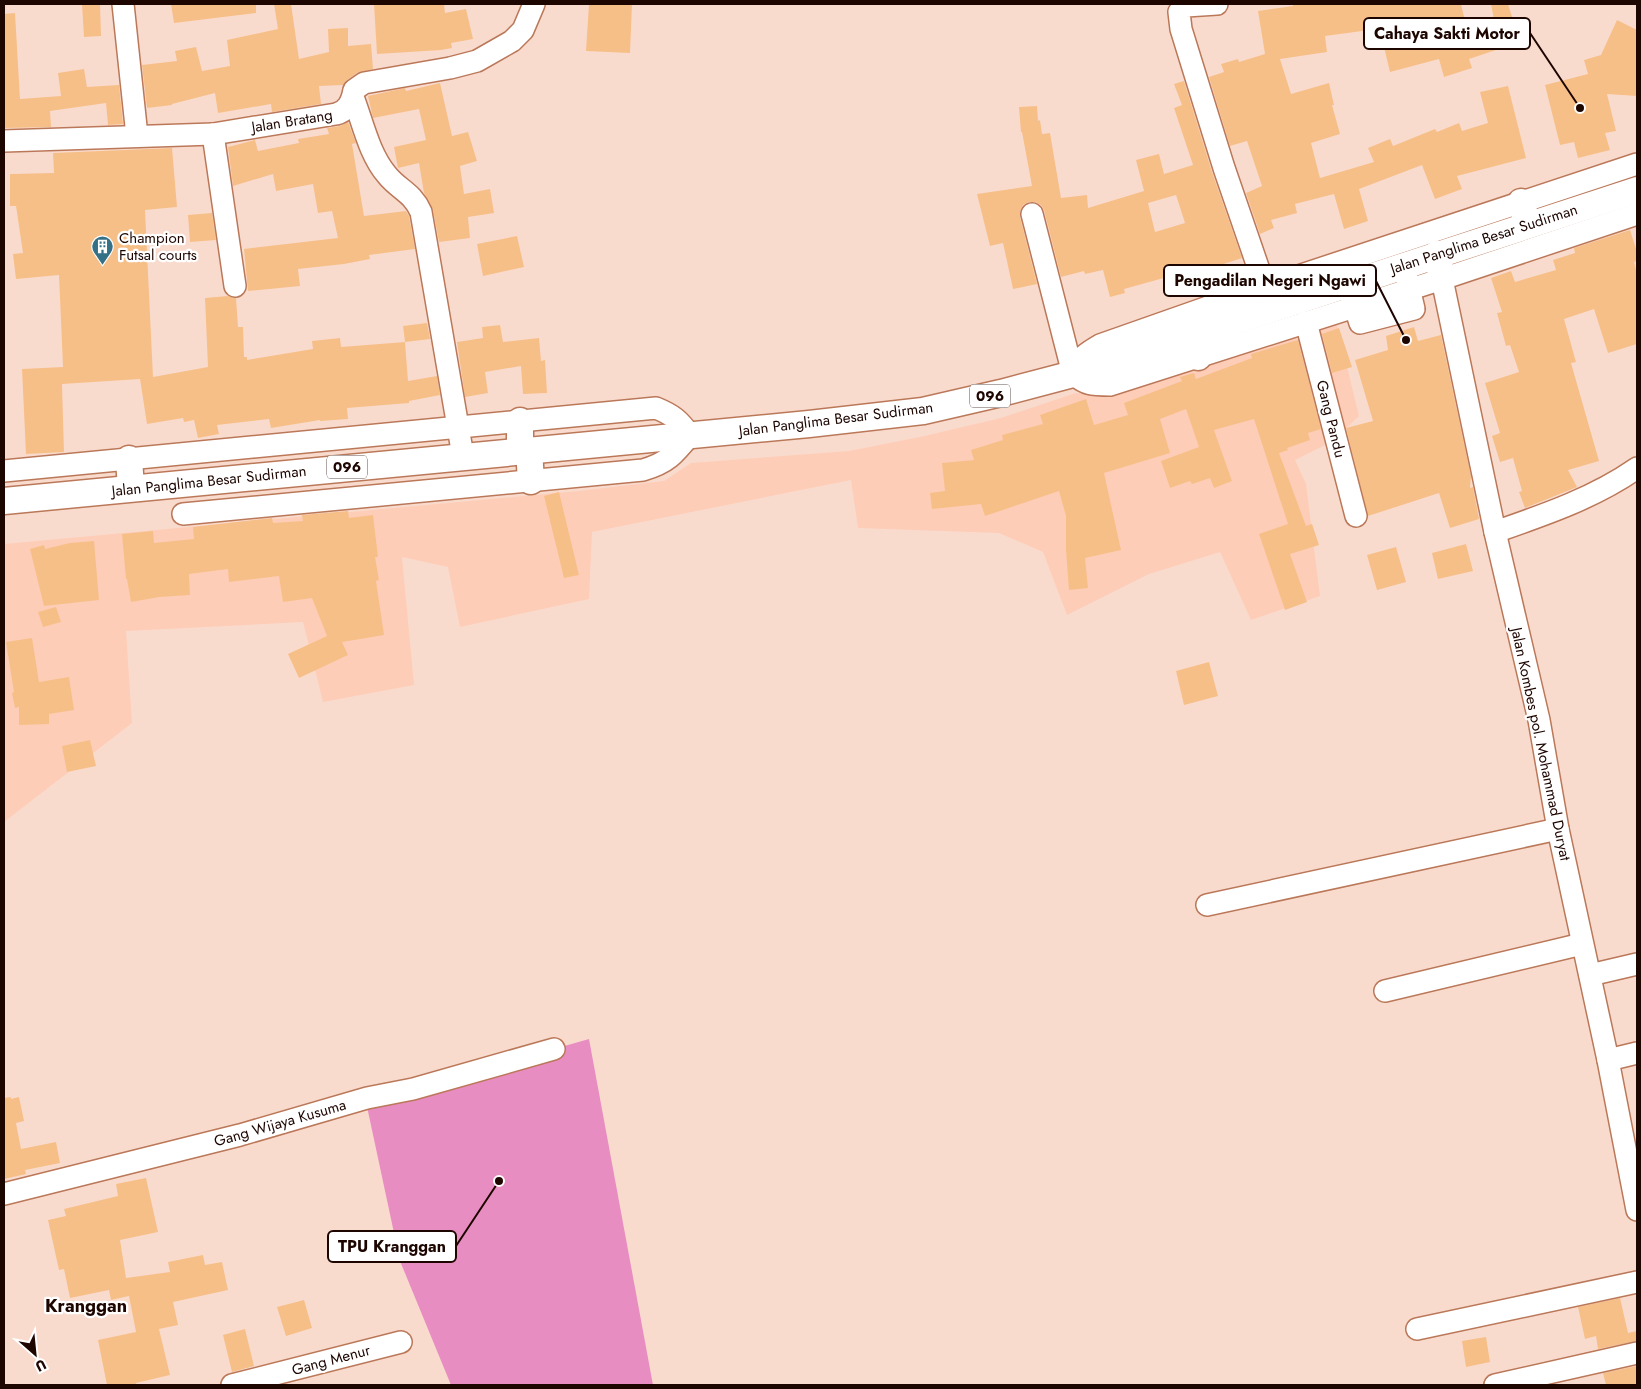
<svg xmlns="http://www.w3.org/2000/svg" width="1641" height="1389" font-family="Jost,sans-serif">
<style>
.built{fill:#fecdb7}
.green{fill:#e88dc1}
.building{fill:#f7bf88;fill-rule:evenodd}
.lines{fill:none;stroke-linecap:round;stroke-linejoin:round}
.minor-casing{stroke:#bb7859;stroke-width:24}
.major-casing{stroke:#bb7859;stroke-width:29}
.minor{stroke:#fff;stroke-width:21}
.major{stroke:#fff;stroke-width:26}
.labels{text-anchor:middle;stroke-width:4.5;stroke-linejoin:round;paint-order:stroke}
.shield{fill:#fff;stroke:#61504c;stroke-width:1}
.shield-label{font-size:14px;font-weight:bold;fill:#1d0500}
.street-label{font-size:15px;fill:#1d0500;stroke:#fff}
.poi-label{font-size:15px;fill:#1d0500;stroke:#fff;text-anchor:start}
.quarter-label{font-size:18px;font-weight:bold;fill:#1d0500;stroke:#fff}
.leader{fill:none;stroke:#1d0500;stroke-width:2}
.callout-dot{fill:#1d0500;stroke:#fff;stroke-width:2}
.callout{fill:#fff;stroke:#1d0500;stroke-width:2}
.callout-label{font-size:16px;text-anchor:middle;font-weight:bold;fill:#1d0500}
</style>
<rect width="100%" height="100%" fill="#f9dbce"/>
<polygon class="built" points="1336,321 1359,416 1333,441 1295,460 1306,484 1320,596 1251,620 1220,552 1149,574 1067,615 1043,552 999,533 858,528 851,480 592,532 589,599 460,627 448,567 402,557 414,685 323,702 303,622 126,631 132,723 4,822 4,544 578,491 664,481 691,463 849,451 920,437 1001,418 1076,393 1104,396"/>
<polygon class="green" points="589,1039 653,1385 451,1385 400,1261 366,1102"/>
<g class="building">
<polygon points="82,4 100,4 101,36 84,37"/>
<polygon points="171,4 256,4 256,13 174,23"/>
<polygon points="274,4 291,4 299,59 329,52 328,29 348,28 348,46 371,44 373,69 357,73 347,80 343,85 319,86 321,104 272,112 271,104 218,113 215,93 172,104 172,105 147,108 142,65 177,61 175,51 196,47 202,71 230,66 227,40 278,29"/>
<polygon points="374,4 444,4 445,13 466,9 473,39 451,43 452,48 441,50 377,54"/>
<polygon points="589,4 632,4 630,53 586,51"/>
<polygon points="1293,4 1461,4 1468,34 1495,25 1491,4 1508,4 1520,42 1469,59 1472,68 1444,77 1439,59 1390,72 1383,43 1380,44 1377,29 1325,36 1327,52 1280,59 1291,94 1329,83 1334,105 1332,105 1340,134 1311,143 1320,178 1374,162 1368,148 1390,139 1393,146 1435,129 1437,132 1459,123 1462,131 1488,123 1480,92 1508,86 1526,158 1457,176 1462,189 1435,199 1422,165 1359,189 1368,221 1344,229 1334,194 1295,204 1297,213 1271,220 1274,228 1260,234 1246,193 1262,186 1247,141 1230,146 1209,77 1224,72 1221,64 1238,59 1239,62 1265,54 1258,11 1293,6"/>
<polygon points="15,13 20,99 61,96 58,73 84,69 87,87 119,85 123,124 108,125 106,103 50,111 51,127 4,128 4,14"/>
<polygon points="1617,20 1637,30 1637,96 1607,94 1616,131 1605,133 1610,150 1578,158 1574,142 1560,145 1545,85 1588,74 1584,60 1601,55"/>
<path d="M 1184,81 L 1212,172 L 1242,258 L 1193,274 L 1194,278 L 1173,283 L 1171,276 L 1124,289 L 1125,293 L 1110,297 L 1103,270 L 1085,274 L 1084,271 L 1061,277 L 1044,210 L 1041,205 L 1035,202 L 1029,202 L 1023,205 L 1020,211 L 1020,217 L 1037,284 L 1013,289 L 1003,243 L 990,246 L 977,194 L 1032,186 L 1022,132 L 1021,132 L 1019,107 L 1037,106 L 1038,121 L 1040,120 L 1042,134 L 1050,133 L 1061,198 L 1087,195 L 1088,208 L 1144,191 L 1136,160 L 1159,154 L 1164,174 L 1193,165 L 1174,108 L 1182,105 L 1174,84 ZM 1176,195 L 1185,223 L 1155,232 L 1148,203 Z"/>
<polygon points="440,83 452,136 468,132 477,161 460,166 464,194 490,189 494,213 468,217 470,238 439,242 433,210 424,193 419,163 398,168 394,147 426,140 419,109 373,118 368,96 405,88 406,91"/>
<polygon points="348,122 356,143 352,144 364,216 406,211 409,216 415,249 369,255 370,259 344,264 298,269 300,286 248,291 244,249 338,238 332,211 318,213 313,184 276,191 273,174 233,186 228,147 255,140 258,151 299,143 298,139 329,134 327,128 340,126"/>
<polygon points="172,148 177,207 145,210 153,377 208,367 205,298 228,296 236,298 238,327 243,327 244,357 247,357 247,360 313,349 312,341 340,338 341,347 405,342 408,381 437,376 440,395 409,401 409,403 347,408 348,419 320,421 320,420 271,428 269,419 217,425 219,434 198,438 194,420 184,422 183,418 147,424 140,379 62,384 64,452 26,454 22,369 63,367 59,275 16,279 13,254 23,253 16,206 10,206 10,174 54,173 53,153"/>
<polygon points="212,213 216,240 190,242 188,215"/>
<polygon points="1630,230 1637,252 1637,261 1634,262 1637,274 1637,344 1608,353 1594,309 1564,319 1576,362 1571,363 1599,461 1568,470 1577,487 1525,508 1519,492 1522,491 1513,458 1500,462 1492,436 1500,433 1485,383 1519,372 1510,345 1506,346 1497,313 1502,312 1491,278 1511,271 1515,282 1556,270 1553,260 1575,253 1574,248"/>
<polygon points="517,236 524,267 483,276 477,244"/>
<polygon points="427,323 430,339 405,342 403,326"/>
<polygon points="500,325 503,342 539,338 541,361 545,360 547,393 523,394 521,366 485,372 488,393 465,397 457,342 483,338 482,327"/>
<polygon points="1414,327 1418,341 1441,335 1471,476 1470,488 1473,487 1479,519 1450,528 1439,493 1368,516 1346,428 1373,421 1355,360 1388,350 1386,336"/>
<polygon points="1339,328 1352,367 1332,373 1322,334"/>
<polygon points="1298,340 1321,429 1308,433 1310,440 1287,448 1288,450 1279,453 1306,526 1312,524 1319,545 1290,554 1307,602 1285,610 1259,534 1288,524 1254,419 1214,430 1232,481 1214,488 1210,478 1192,484 1190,481 1170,488 1161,461 1199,447 1186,409 1160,419 1170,453 1104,473 1121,550 1085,558 1088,588 1069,590 1066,550 1066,516 1059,491 985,516 981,504 932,509 930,493 945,491 942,463 974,460 971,450 1003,440 1002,435 1043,424 1040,415 1086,399 1094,425 1128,415 1124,403 1182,381 1180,377 1194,373 1196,379 1252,358 1251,354"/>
<polygon points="559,492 579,575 564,578 544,496"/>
<polygon points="348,511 349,518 373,515 378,557 375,557 379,580 376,581 384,635 342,642 348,655 299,678 288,654 327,636 312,598 283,602 279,576 229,582 228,569 189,574 190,595 159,597 131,602 127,579 126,579 122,534 153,531 154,543 194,539 193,527 272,518 273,523 303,521 302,515"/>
<polygon points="94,541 99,600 44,606 30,549 44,545 45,549 70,543"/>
<polygon points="1466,544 1473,571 1438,579 1432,553"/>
<polygon points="1396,547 1406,582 1377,590 1367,555"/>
<polygon points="56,607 61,622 43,627 38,612"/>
<polygon points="32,638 39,682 69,677 74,710 49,714 49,724 19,725 19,707 15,708 12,693 14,692 6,642"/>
<polygon points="1209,662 1218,696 1184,705 1176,671"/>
<polygon points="90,740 96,766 67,772 62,746"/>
<polygon points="11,1097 11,1099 19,1097 24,1121 16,1123 21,1149 56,1142 60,1163 25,1170 26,1174 4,1179 4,1098"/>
<polygon points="146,1178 158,1232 120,1240 126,1278 170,1272 168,1262 203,1255 205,1265 222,1262 228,1290 173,1302 178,1325 159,1329 170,1375 136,1383 136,1385 107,1385 98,1340 136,1332 129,1296 111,1300 109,1290 70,1298 64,1269 59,1270 48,1220 66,1216 64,1209 118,1196 116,1184"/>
<polygon points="1620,1298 1628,1333 1637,1331 1637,1341 1598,1349 1596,1336 1585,1339 1578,1307"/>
<polygon points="304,1300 312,1328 286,1336 277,1307"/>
<polygon points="245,1329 254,1366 232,1372 223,1335"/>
<polygon points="1486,1337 1490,1362 1466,1367 1462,1341"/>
<polygon points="1637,1366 1637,1385 1606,1385 1603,1373"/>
</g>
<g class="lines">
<defs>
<g id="minor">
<polyline points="123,4 137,136"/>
<polyline points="1217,4 1186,6 1179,12 1181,29 1224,168 1269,299"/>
<path d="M 353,97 C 363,123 369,154 387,175 C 399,190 412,192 421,212 L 463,456"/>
<polyline points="213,134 235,286"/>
<path d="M 4,141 L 213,134 L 336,114 C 348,111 352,101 354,90 L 364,83 L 450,68 L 477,61 L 512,41 L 523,30 L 534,4"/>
<path d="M 1032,214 L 1073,374 C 1086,385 1092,385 1110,385 L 1442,279 L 1637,214"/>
<polyline points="1442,279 1495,532 1539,720 1558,829 1608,1060 1637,1210"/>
<polyline points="1351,295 1360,323 1414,309 1406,275"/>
<polyline points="1306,322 1356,516"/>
<path d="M 1073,374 C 1076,359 1088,352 1100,345 L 1265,287 L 1637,164"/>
<path d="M 4,471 L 656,408 C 673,415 679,420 690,435 C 674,455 667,463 643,470 L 183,514"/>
<path d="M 1495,532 C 1544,515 1594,498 1637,468"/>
<polyline points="1207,905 1558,829"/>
<polyline points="1590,975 1637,964"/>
<polyline points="1385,991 1582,944"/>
<polyline points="1608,1060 1637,1053"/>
<polyline points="4,1194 240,1135 367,1098 413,1089 554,1049"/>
<polyline points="1417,1329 1637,1282"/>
<polyline points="232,1385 401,1342"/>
<polyline points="1495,1385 1637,1353"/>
</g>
<g id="major">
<polyline points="1521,202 1528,225"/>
<polyline points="1437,254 1442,279"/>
<polyline points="1192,335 1198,357"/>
<polyline points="520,421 520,451"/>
<polyline points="529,450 531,481"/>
<polyline points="129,459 131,488"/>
<polyline points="4,501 809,424 923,411 1001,393 1073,374 1637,190"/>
</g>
</defs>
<use href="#minor" class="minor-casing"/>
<use href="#major" class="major-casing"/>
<use href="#minor" class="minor"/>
<use href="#major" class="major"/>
</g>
<defs>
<symbol id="building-pin" viewBox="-11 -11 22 30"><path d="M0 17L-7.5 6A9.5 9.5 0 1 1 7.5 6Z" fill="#347187" stroke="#fff"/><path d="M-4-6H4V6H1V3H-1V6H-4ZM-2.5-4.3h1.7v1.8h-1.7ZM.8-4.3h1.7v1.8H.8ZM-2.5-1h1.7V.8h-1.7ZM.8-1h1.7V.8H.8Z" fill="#fff"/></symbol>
</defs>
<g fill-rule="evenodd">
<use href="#building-pin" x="90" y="234" width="25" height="34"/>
</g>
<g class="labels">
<g class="shield">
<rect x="970" y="384.5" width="40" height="23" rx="4"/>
<rect x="327" y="455.5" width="40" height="23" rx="4"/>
</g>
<g class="shield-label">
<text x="990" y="401">096</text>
<text x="347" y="472">096</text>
</g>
<g class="street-label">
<text transform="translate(292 121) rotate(-9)" y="5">Jalan Bratang</text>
<text transform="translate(1484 239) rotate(-18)" y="5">Jalan Panglima Besar Sudirman</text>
<text transform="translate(836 419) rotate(-7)" y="5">Jalan Panglima Besar Sudirman</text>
<text transform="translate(1331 419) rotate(76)" y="5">Gang Pandu</text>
<text transform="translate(209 481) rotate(-6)" y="5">Jalan Panglima Besar Sudirman</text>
<text transform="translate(1541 744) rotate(78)" y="5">Jalan Kombes pol. Mohammad Duryat</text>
<text transform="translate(280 1123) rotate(-16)" y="5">Gang Wijaya Kusuma</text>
<text transform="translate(331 1360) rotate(-15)" y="5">Gang Menur</text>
</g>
<g class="poi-label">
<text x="119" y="243">Champion<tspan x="119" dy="17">Futsal courts</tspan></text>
</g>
<g class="quarter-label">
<text x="86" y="1312">Kranggan</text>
</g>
</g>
<path class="leader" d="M1580 108L1530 33M1406 340L1376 281M499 1181L456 1246"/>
<g class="callout-dot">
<circle cx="1580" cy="108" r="5"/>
<circle cx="1406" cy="340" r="5"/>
<circle cx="499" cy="1181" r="5"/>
</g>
<g class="callout">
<rect x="1364" y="18" width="166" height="31" rx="5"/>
<rect x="1164" y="265" width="212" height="31" rx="5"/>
<rect x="328" y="1231" width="128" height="31" rx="5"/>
</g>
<g class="callout-label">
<text x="1447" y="39">Cahaya Sakti Motor</text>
<text x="1270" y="286">Pengadilan Negeri Ngawi</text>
<text x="392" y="1252">TPU Kranggan</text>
</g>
<rect width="1641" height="1389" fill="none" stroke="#1d0500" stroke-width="10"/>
<g transform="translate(35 1354) rotate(153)" stroke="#ffffff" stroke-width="4" paint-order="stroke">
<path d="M0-4L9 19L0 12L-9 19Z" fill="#1d0500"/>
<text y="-8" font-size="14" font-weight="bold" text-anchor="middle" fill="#1d0500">U</text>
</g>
</svg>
